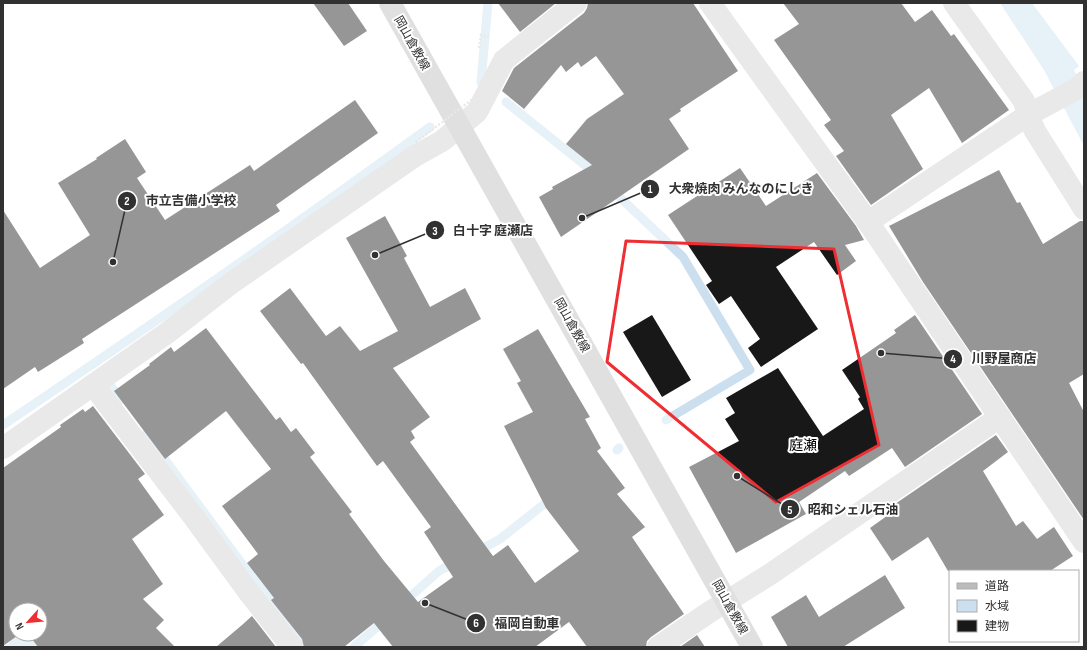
<svg xmlns="http://www.w3.org/2000/svg" width="1087" height="650" font-family="'Sofia Sans Condensed','Noto Sans JP',sans-serif">
<style>
.water{fill:#cbdfef}
.lines{fill:none;stroke-linecap:round;stroke-linejoin:round}
.stream{stroke:#cbdfef;stroke-width:9}
.building{fill:#181818}
.path{stroke:#cecece;stroke-width:2.5;stroke-dasharray:2 2;stroke-linecap:butt}
.minor{stroke:#cecece;stroke-width:22}
.secondary{stroke:#bbb;stroke-width:22}
.path-bridge{stroke:#cecece;stroke-width:2.5;stroke-dasharray:2 2;stroke-linecap:butt}
.marked{fill:none;stroke:#ee2e33;stroke-width:3;stroke-linejoin:round}
.labels{text-anchor:middle;stroke-width:4;stroke-linejoin:round;paint-order:stroke}
.street-label{font-size:12px;fill:#313131;stroke:#fff}
.quarter-label{font-size:14px;fill:#000;stroke:#fff}
.leader{fill:none;stroke:#313131;stroke-width:1.5}
.callout-dot{fill:#313131;stroke:#fff;stroke-width:1.5}
.mark-label{font-size:12px;text-anchor:middle;font-weight:bold;fill:#fff}
.callout-label{font-size:13px;text-anchor:middle;font-weight:bold;fill:#313131;stroke:#fff;stroke-width:4;stroke-linejoin:round;paint-order:stroke}
</style>
<rect width="100%" height="100%" fill="#fff"/>
<g class="water">
<path d="M 1000,3 L 1032,3 L 1079,66 L 1074,70 C 1087,93 1084,121 1084,146 L 1044,70 Z"/>
<polygon points="20,634 28,634 38,647 3,647"/>
</g>
<g class="lines">
<g class="stream">
<polyline points="483,83 481,82 488,3"/>
<polyline points="506,102 596,174"/>
<polyline points="611,189 683,257 750,370 666,420"/>
<polyline points="104,376 121,400"/>
<path d="M 3,425 C 147,328 290,229 430,127"/>
<polyline points="146,434 248,572 306,647"/>
<polyline points="617,450 619,448"/>
<polyline points="476,552 500,539 553,497"/>
<polyline points="403,603 439,571 457,561"/>
<polyline points="354,647 386,619"/>
</g>
</g>
<g class="building">
<polygon points="313,3 348,3 367,31 344,46"/>
<polygon points="498,3 556,3 520,32"/>
<polygon points="588,3 693,3 738,71 680,109 681,111 669,119 689,149 561,237 539,197 553,189 552,187 592,165 566,144 587,119 624,94 596,56 581,67 578,62 566,72 561,65 524,109 502,91 514,68 584,13 587,8"/>
<polygon points="783,3 901,3 915,22 932,10 951,36 954,34 1009,110 962,143 929,88 891,115 923,169 871,205 836,156 844,151 824,125 831,120 774,40 799,24"/>
<polygon points="355,100 378,133 276,205 280,211 82,339 84,343 38,372 35,367 3,389 3,210 40,268 90,235 58,183 97,159 96,158 125,139 146,172 137,178 165,220 250,165 254,171"/>
<polygon points="740,168 766,206 817,173 856,226 864,240 845,245 856,261 837,275 814,242 776,267 818,329 761,367 748,348 760,339 731,296 719,304 706,285 712,281 668,215"/>
<polygon points="999,170 1017,203 1020,202 1043,244 1080,221 1084,221 1084,374 1069,383 1084,412 1084,520 923,282 889,226"/>
<polygon points="385,216 407,256 404,258 430,307 465,288 481,319 393,368 430,417 411,431 415,438 410,442 493,556 508,545 535,583 579,551 546,508 504,426 533,412 517,383 521,381 503,349 538,329 590,417 585,419 601,448 597,451 625,488 617,494 645,527 632,537 684,614 651,637 647,641 646,647 587,647 569,622 535,647 393,647 374,623 344,647 304,647 302,639 271,600 274,598 247,563 258,554 222,506 271,469 226,411 165,459 114,391 150,365 149,364 171,347 174,352 206,328 276,420 280,417 291,432 296,428 315,453 310,457 352,512 349,514 384,561 418,602 453,577 424,532 431,527 383,461 377,466 303,363 301,364 260,311 290,288 326,336 340,326 360,351 398,331 346,238"/>
<polygon points="652,315 691,380 662,397 623,332"/>
<polygon points="915,315 982,414 905,467 892,448 849,476 845,471 799,502 806,514 736,553 689,467 739,441 725,419 735,413 726,398 778,368 823,436 864,409 858,399 860,397 842,370 896,333 894,330"/>
<polygon points="93,406 145,474 138,479 164,515 132,539 163,584 143,599 164,620 156,628 175,647 38,647 28,634 40,634 40,610 16,610 16,634 20,634 3,646 3,468 61,427 60,425 83,409 85,412"/>
<polygon points="996,435 1008,452 983,471 1016,526 1023,521 1037,539 1054,527 1073,556 1050,571 948,571 928,537 892,561 870,528 898,508 895,504"/>
<polygon points="885,575 905,608 843,647 788,647 771,617 806,595 819,617"/>
<polygon points="252,616 276,647 216,647 242,625"/>
<polygon points="697,635 705,647 680,647"/>
</g>
<g class="lines">
<polyline class="path" points="479,48 481,35 489,37"/>
<g class="minor">
<polyline points="710,3 868,222 1084,542"/>
<polyline points="954,3 1024,101 1028,115 1035,131 1084,209"/>
<polyline points="868,222 1028,115 1078,88 1084,82"/>
<polyline points="93,385 193,516 250,594 292,647"/>
<polyline points="3,448 167,333 230,284 415,156 442,141 477,112 504,60 576,3"/>
<polyline points="658,647 708,613 769,575 1000,417"/>
</g>
<polyline class="secondary" points="390,3 752,647"/>
<polyline class="path-bridge" points="416,142 482,92 483,88"/>
</g>
<path d="M0 0H1087V650H0ZM 626,241 L 834,249 L 879,445 L 776,502 L 607,362 Z" fill="#fff" fill-opacity=".55" fill-rule="evenodd"/>
<path class="marked" d="M 626,241 L 834,249 L 879,445 L 776,502 L 607,362 Z"/>
<g class="labels">
<g class="street-label">
<text transform="translate(412 43) rotate(61)" y="4">岡山倉敷線</text>
<text transform="translate(572 325) rotate(61)" y="4">岡山倉敷線</text>
<text transform="translate(730 607) rotate(61)" y="4">岡山倉敷線</text>
</g>
<g class="quarter-label">
<text x="803" y="450">庭瀬</text>
</g>
</g>
<path class="leader" d="M582 218L650 189M113 262L127 201M375 255L435 230M881 353L953 359M737 476L790 509M425 603L476 623"/>
<g class="callout-dot">
<circle cx="582" cy="218" r="4"/>
<circle cx="113" cy="262" r="4"/>
<circle cx="375" cy="255" r="4"/>
<circle cx="881" cy="353" r="4"/>
<circle cx="737" cy="476" r="4"/>
<circle cx="425" cy="603" r="4"/>
<circle cx="650" cy="189" r="10"/>
<circle cx="127" cy="201" r="10"/>
<circle cx="435" cy="230" r="10"/>
<circle cx="953" cy="359" r="10"/>
<circle cx="790" cy="509" r="10"/>
<circle cx="476" cy="623" r="10"/>
</g>
<g class="mark-label">
<text x="650" y="193">1</text>
<text x="127" y="205">2</text>
<text x="435" y="235">3</text>
<text x="953" y="363">4</text>
<text x="790" y="514">5</text>
<text x="476" y="627">6</text>
</g>
<g class="callout-label">
<text x="741" y="193">大衆焼肉 みんなのにしき</text>
<text x="191" y="205">市立吉備小学校</text>
<text x="493" y="235">白十字 庭瀬店</text>
<text x="1004" y="363">川野屋商店</text>
<text x="853" y="514">昭和シェル石油</text>
<text x="527" y="628">福岡自動車</text>
</g>
<rect width="1087" height="650" fill="none" stroke="#313131" stroke-width="8"/>
<rect x="949" y="570" width="130" height="72" fill="#ffffff" stroke="#adadad"/>
<rect x="957" y="583" width="20" height="6" fill="#bbbbbb" stroke="#adadad"/>
<text x="985" y="590" font-size="12" fill="#313131">道路</text>
<rect x="957" y="600" width="20" height="12" fill="#cbdfef" stroke="#adadad"/>
<text x="985" y="610" font-size="12" fill="#313131">水域</text>
<rect x="957" y="620" width="20" height="12" fill="#181818" stroke="#adadad"/>
<text x="985" y="630" font-size="12" fill="#313131">建物</text>
<g transform="translate(28 622) rotate(243)"><circle r="19" fill="#ffffff" stroke="#adadad"/>
<path d="M0-3L7 15L0 10L-7 15Z" fill="#ee2e33"/>
<text y="-6" font-size="11" font-weight="bold" text-anchor="middle" fill="#313131">N</text>
</g>
</svg>
